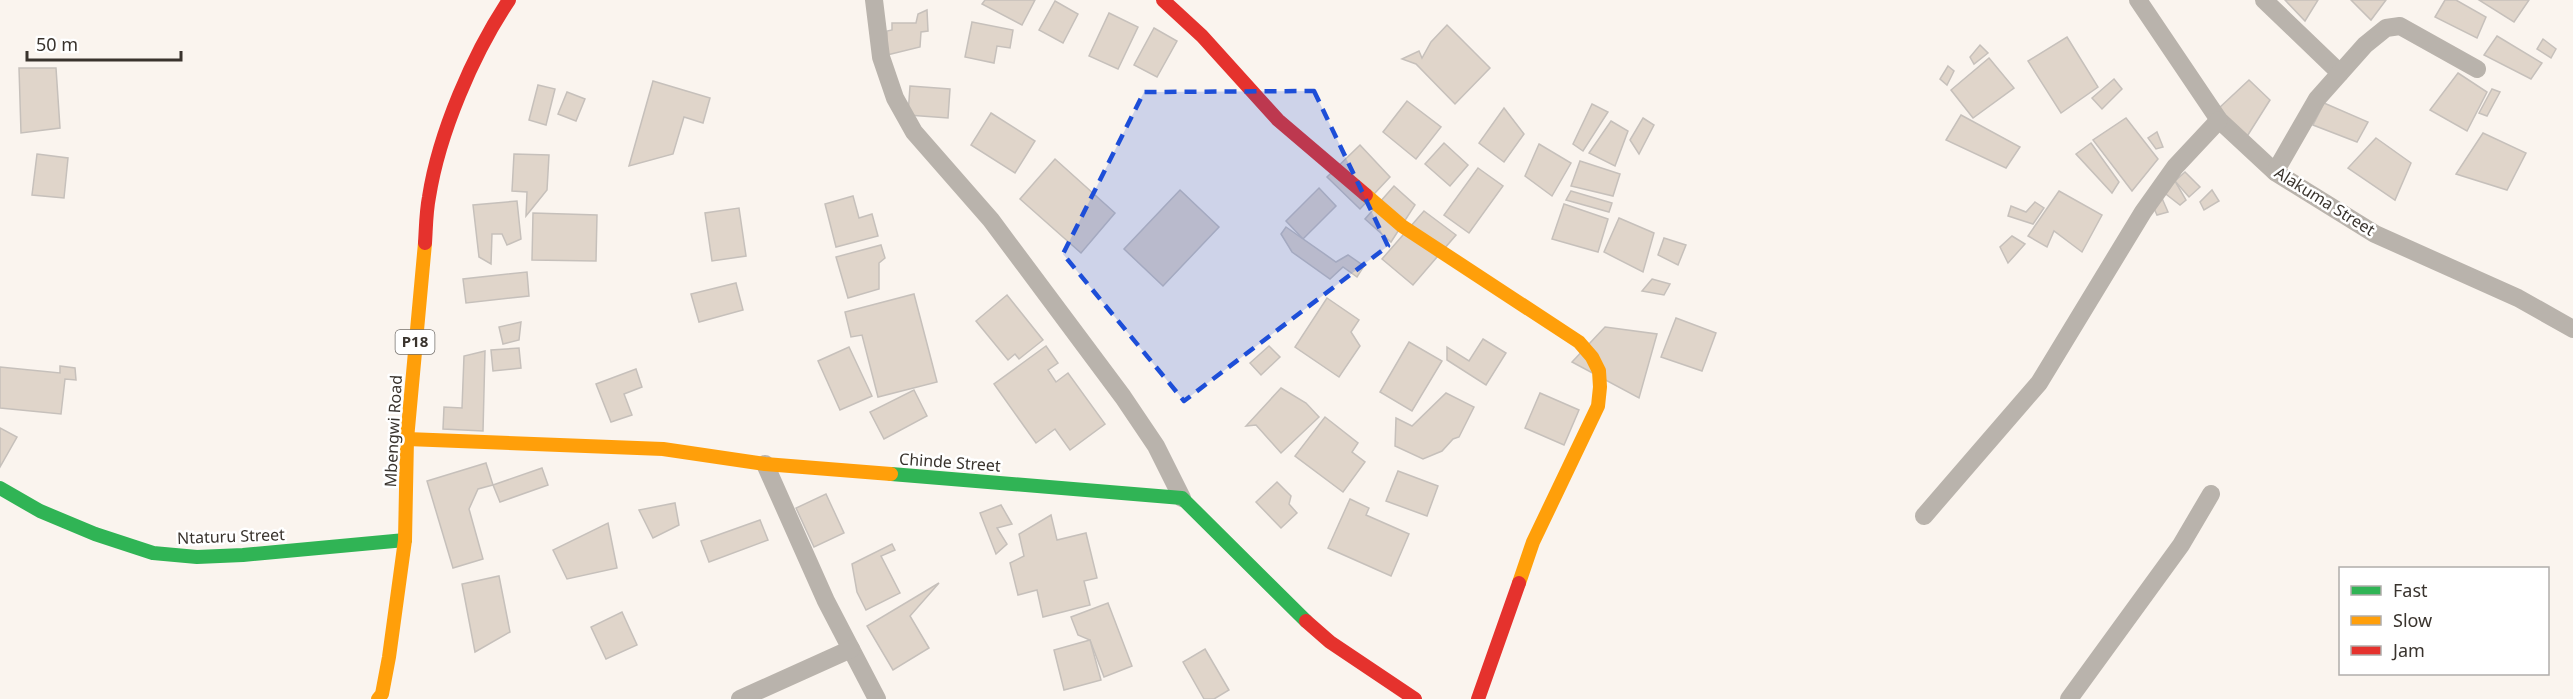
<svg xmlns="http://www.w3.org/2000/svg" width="2573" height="699" font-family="'Noto Sans',sans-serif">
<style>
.building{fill:#e0d5ca;stroke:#c6c0bb;stroke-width:1.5}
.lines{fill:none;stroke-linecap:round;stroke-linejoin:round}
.street{stroke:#b9b3ac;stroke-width:18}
.fast{stroke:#30b455;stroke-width:14}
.slow{stroke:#ff9f0a;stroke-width:14}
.jam{stroke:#e5322d;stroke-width:14}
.marked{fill:#1d4ed8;fill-opacity:0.2;stroke:#1d4ed8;stroke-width:4.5;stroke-dasharray:12 8;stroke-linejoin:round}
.labels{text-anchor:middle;stroke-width:5;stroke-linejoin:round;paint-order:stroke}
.shield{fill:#fff;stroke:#74706c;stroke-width:1.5}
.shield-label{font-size:15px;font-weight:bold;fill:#39332d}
.street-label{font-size:16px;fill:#39332d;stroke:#fff}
</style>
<rect width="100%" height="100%" fill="#faf4ee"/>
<g class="building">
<polygon points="985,0 1035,0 1022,25 982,4"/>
<polygon points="2285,0 2318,0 2305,21"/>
<polygon points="2351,0 2386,0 2371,20"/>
<polygon points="2445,0 2456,0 2486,17 2477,38 2435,17"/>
<polygon points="2479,0 2529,0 2514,22"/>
<polygon points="1055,1 1078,14 1063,43 1039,30"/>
<polygon points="927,10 928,31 921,32 920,47 887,55 887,31 892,30 892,23 916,23 918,14"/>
<polygon points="1109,13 1138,27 1118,69 1089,56"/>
<polygon points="972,22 1013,30 1010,48 997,46 994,63 965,57"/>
<polygon points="1447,25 1490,68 1455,104 1416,64 1402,59 1419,51 1422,58 1431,42"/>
<polygon points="1154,28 1177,41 1157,77 1134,65"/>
<polygon points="2497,36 2542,63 2531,79 2484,55"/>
<polygon points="2067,37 2098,87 2061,113 2028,61"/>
<polygon points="2543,39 2556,49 2551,58 2537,49"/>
<polygon points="1980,45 1988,53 1974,64 1970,57"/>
<polygon points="1989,58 2014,88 1973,118 1951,90"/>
<polygon points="1948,66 1954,71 1947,85 1940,79"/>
<polygon points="19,68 56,68 60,128 21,133"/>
<polygon points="2458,73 2487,92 2467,131 2430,110"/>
<polygon points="2114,79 2122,89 2102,109 2092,98"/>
<polygon points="2249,80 2270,100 2246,138 2218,109"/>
<polygon points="653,81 710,98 703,123 684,117 673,154 629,166"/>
<polygon points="538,85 555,89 546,125 529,120"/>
<polygon points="910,86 950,89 948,118 908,115"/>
<polygon points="2492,89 2500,92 2487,116 2479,113"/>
<polygon points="567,92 585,99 576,121 558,114"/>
<polygon points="1407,101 1441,127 1416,159 1383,132"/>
<polygon points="2324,103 2368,122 2357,142 2313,125"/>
<polygon points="1592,104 1608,112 1583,151 1573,144"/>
<polygon points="1504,108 1524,134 1504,162 1479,143"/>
<polygon points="991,113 1035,141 1015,173 971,145"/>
<polygon points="1961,115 2020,147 2006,168 1946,140"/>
<polygon points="1643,118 1654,125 1639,154 1630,140"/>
<polygon points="2126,118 2158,159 2132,191 2093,140"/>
<polygon points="1611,121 1628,131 1615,166 1589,153"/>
<polygon points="2157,132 2163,147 2156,149 2148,138"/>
<polygon points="2483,133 2526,153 2507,190 2456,174"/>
<polygon points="2376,138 2411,163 2395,200 2348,168"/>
<polygon points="1444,143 1468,165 1450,186 1425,164"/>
<polygon points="2091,143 2119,182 2112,193 2076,154"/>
<polygon points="1539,144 1571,163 1552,196 1525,176"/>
<polygon points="1360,145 1390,177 1360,209 1327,177"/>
<polygon points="37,154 68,158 64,198 32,195"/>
<polygon points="514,154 549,155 547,190 526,216 527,192 512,191"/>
<polygon points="1055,159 1115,213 1081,253 1020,199"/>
<polygon points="1580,161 1620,174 1613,196 1571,186"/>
<polygon points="1478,168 1503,186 1469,233 1444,215"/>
<polygon points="2185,172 2200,187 2189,197 2175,181"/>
<polygon points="2175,181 2186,200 2180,205 2162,191"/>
<polygon points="1394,186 1415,205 1391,242 1365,219"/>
<polygon points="1319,188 1336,206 1303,239 1286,221"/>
<polygon points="1180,190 1219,227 1163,286 1124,249"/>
<polygon points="2212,190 2219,201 2204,210 2200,202"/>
<polygon points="1571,191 1612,203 1609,212 1566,200"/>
<polygon points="2059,191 2102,215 2082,252 2054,231 2047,247 2028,236"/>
<polygon points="853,196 859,218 872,214 878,236 836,247 825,204"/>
<polygon points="2161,196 2168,212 2157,215 2152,204"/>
<polygon points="517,201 521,239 507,245 502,234 492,234 491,264 479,257 473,205"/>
<polygon points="2035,202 2044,208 2033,224 2008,216 2011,206 2026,212"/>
<polygon points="1564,204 1608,219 1598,252 1552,239"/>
<polygon points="739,208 746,256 712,261 705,213"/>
<polygon points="1424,211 1456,235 1413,285 1382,259"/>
<polygon points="533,213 597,215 596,261 532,260"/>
<polygon points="1619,218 1654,233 1643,272 1604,252"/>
<polygon points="1286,227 1336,262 1348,255 1364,266 1357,277 1343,267 1330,279 1292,252 1281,234"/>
<polygon points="2012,236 2025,244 2008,263 2000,247"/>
<polygon points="1664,238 1686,245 1678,265 1658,255"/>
<polygon points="881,245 885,258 879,263 879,289 848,298 836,257"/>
<polygon points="527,272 529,296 466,303 463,279"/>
<polygon points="1652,279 1670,284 1664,295 1642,291"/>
<polygon points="736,283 743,310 699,322 691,294"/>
<polygon points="914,294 937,382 878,397 862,335 851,337 845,312"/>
<polygon points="1007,295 1043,340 1019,359 1015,354 1008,360 976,321"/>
<polygon points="1327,298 1359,320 1351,332 1360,346 1339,377 1295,347"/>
<polygon points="1676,318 1716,333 1702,371 1661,357"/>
<polygon points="521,322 519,340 503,344 499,327"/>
<polygon points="1605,327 1657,334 1639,398 1572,362"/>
<polygon points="1483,339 1506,353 1486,385 1447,360 1447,347 1469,361"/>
<polygon points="1409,342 1442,361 1412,411 1380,392"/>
<polygon points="1046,346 1058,363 1048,370 1056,382 1068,373 1105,424 1070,450 1055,429 1036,443 994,384"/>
<polygon points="1269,346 1280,357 1261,375 1250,363"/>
<polygon points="849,347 872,396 840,410 818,361"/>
<polygon points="519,348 521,368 493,371 491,350"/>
<polygon points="485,351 483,431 443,429 444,407 462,408 464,356"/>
<polygon points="60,366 75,368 76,380 65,379 61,414 0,408 0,367 60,373"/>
<polygon points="636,369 642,387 624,394 632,415 611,422 596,384"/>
<polygon points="1281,388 1306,403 1319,417 1281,453 1256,425 1246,426"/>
<polygon points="914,390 927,416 884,439 870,412"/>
<polygon points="1446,393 1474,407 1459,437 1453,439 1442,451 1423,459 1395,446 1396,418 1412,426"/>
<polygon points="1540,393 1579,410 1564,445 1525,428"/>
<polygon points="1325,417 1358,443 1352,452 1365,462 1343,492 1295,456"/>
<polygon points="0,428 17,437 0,467"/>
<polygon points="486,463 493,485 478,489 469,509 483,559 453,568 427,481"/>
<polygon points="542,468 548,485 500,502 493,485"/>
<polygon points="1398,471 1438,486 1427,516 1386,501"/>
<polygon points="1277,482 1291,496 1289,504 1297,513 1281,528 1256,502"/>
<polygon points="826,494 844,533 814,547 796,508"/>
<polygon points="1350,499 1369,508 1366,515 1409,534 1391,576 1328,548"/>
<polygon points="675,503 679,525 653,538 639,510"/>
<polygon points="1001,505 1012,524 997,528 1007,544 996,554 980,513"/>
<polygon points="1051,515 1057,540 1086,533 1097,578 1084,581 1090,605 1043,617 1037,590 1018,595 1010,563 1024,556 1019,534"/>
<polygon points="760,520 768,540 709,562 701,541"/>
<polygon points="608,523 617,568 567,579 553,550"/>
<polygon points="892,544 895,550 881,556 900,593 866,610 857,592 852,564"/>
<polygon points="499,576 510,632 475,652 462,584"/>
<polygon points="939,583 910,616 929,648 893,670 867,626"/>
<polygon points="1108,603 1132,666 1104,677 1090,640 1078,635 1071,617"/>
<polygon points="622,612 637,645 606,659 591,627"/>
<polygon points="1090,640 1101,680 1064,690 1054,650"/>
<polygon points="1205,649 1229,690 1214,699 1204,699 1183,662"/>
</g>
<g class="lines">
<g class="street">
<polyline points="874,0 881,57 895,98 914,132 991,220 1123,397 1156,446 1182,498"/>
<polyline points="2138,0 2219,120 2275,172 2375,234 2518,298 2573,329"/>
<polyline points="2264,0 2340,73"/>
<polyline points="2275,172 2317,99 2365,45 2386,28 2400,26 2477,69"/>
<polyline points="765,464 826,601 877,699"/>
<polyline points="1924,516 2039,383 2143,212 2175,167 2219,120"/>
<polyline points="740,699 851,649"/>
<polyline points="2069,699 2181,545 2211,494"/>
</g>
<g class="fast">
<polyline points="891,474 1182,498 1306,621"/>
<polyline points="0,488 40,511 95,534 153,553 197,557 243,555 405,540"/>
</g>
<g class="slow">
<polyline points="1366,195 1402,226 1579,342 1592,357 1599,371 1600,387 1598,406 1533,542 1519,583"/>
<polyline points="407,439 663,449 765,464 891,474"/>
<polyline points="378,699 382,694 389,657 405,540 407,439 425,243"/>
</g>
<g class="jam">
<polyline points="1163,0 1202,36 1278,120 1366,195"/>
<path d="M 425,243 C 426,228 426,212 429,197 C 439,133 473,54 509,0"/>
<polyline points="1306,621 1330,642 1415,699"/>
<polyline points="1478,699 1519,583"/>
</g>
</g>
<path class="marked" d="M 1314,91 L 1388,246 L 1184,401 L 1063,254 L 1144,92 Z"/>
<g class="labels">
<rect class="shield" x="395.5" y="330" width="39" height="24" rx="4.5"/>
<g class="shield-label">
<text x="415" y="347">P18</text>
</g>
<g class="street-label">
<text transform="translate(2325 201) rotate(32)" y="6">Alakuma Street</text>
<text transform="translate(393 431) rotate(-87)" y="6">Mbengwi Road</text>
<text transform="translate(950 462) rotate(4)" y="6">Chinde Street</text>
<text transform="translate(231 536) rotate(-2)" y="6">Ntaturu Street</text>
</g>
</g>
<rect x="2339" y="567" width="210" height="108" fill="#ffffff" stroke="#b0adab" stroke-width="1.5"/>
<rect x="2351" y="586" width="30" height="9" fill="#30b455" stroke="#b0adab" stroke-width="1.5"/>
<text x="2393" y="597" font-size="18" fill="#39332d">Fast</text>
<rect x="2351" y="616" width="30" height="9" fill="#ff9f0a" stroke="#b0adab" stroke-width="1.5"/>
<text x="2393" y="627" font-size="18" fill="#39332d">Slow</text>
<rect x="2351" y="646" width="30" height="9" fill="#e5322d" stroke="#b0adab" stroke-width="1.5"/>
<text x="2393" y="657" font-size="18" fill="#39332d">Jam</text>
<path d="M27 51v9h154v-9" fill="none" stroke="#39332d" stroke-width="3"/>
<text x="36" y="51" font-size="18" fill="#39332d" stroke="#ffffff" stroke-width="4.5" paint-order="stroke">50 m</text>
</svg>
